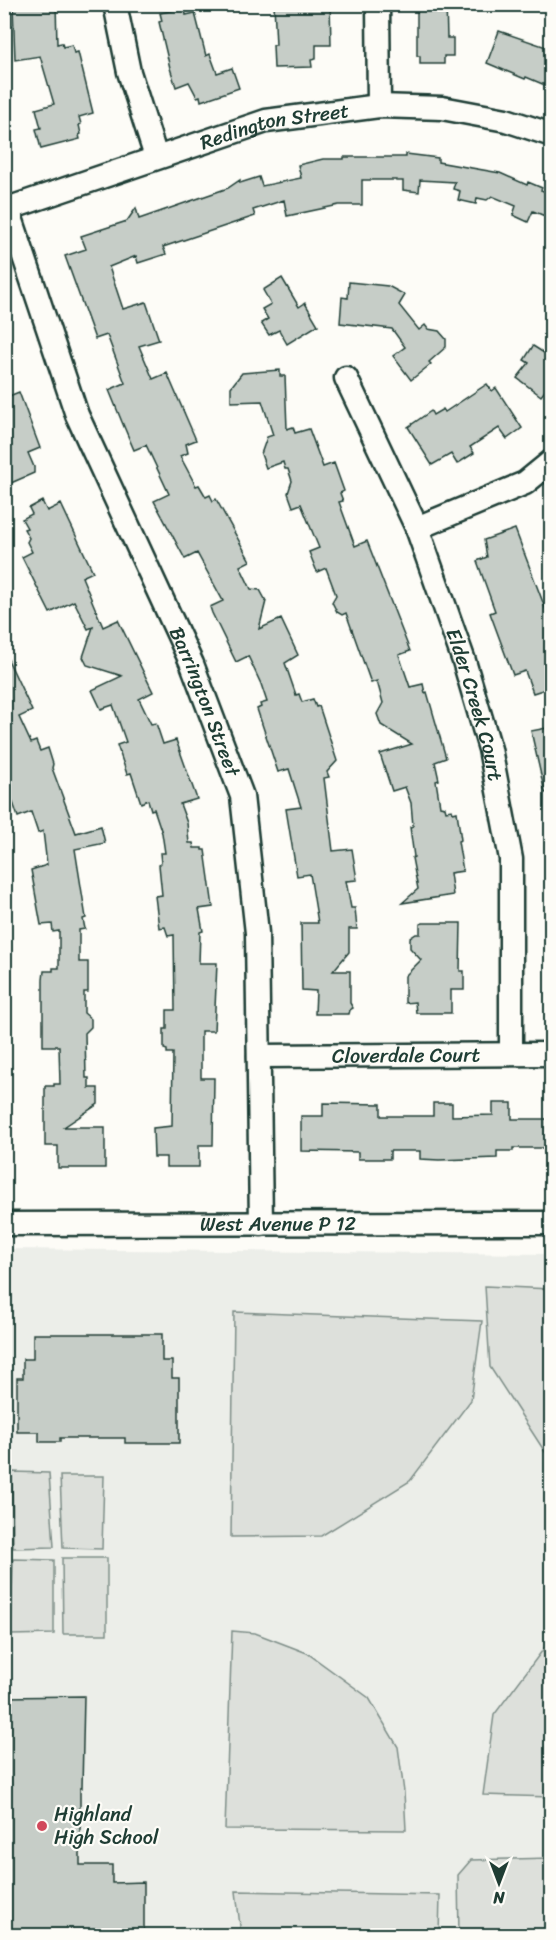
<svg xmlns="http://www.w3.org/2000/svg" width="556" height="1940" font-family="Sriracha,sans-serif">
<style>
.built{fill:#eceee9}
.green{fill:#dde0db;stroke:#7e8e88;stroke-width:1.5}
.building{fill:#c6cdc7;stroke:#1f3d34;stroke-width:1.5}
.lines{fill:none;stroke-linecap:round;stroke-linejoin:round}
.minor-casing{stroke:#1f3d34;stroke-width:27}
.minor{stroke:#fdfcf7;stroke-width:22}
.poi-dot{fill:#d1495b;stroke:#fdfcf7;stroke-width:2}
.labels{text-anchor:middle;stroke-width:4.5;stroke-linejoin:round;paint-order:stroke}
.street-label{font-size:20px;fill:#1f3d34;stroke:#fdfcf7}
.poi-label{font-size:20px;fill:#1f3d34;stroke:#fdfcf7;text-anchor:start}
</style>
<rect width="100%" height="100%" fill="#fdfcf7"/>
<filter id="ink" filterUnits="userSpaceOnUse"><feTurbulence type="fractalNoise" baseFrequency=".0167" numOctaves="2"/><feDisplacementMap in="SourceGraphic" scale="12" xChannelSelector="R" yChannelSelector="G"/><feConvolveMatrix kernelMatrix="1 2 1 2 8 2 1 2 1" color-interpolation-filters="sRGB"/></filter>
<g filter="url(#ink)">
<polygon class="built" points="5,1249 551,1254 551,1935 5,1936"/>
<g class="green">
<polygon points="485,1286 551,1289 551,1457 545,1452 490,1367"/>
<polygon points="234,1312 482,1321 471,1400 410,1481 321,1536 231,1537"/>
<polygon points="12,1472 49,1473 54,1547 13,1548"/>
<polygon points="60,1476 104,1476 102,1549 63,1548"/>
<polygon points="62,1558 107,1558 107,1634 63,1634"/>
<polygon points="13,1559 54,1560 54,1634 11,1635"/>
<polygon points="232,1631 255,1633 307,1653 369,1698 398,1747 404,1792 406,1830 225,1829"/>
<polygon points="551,1639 551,1797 483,1795 494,1715"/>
<polygon points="551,1858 551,1927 531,1935 459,1935 458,1875 471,1860"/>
<polygon points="236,1891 440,1895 439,1935 241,1935"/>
</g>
<g class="building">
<polygon points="56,4 57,44 62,43 63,47 72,45 74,53 78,52 93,113 79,117 81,124 79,125 81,134 79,135 80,139 41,149 36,129 41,128 36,109 54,104 40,56 15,60 13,6"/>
<polygon points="274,4 330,4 331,45 316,45 316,59 311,60 312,67 274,68 273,45 276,45"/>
<polygon points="417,4 446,4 447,38 453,38 453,56 444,56 444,64 420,64 420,56 417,56"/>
<polygon points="185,8 186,15 195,13 206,56 210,54 217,73 232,68 239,88 201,101 200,96 197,97 189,82 176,87 170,68 159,22 162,21 160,13"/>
<polygon points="499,31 552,49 552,88 526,77 525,79 487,63"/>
<polygon points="406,154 438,158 438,162 500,173 527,185 528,182 542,188 541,190 552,194 552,219 533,211 528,222 513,215 516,206 492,196 487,200 477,198 476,204 458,200 460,191 453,189 455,182 420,180 419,192 403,190 403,181 396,181 396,180 362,180 362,205 339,205 287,216 284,200 253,210 255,216 163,247 166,254 138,263 136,256 109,267 123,309 146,302 159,340 139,346 153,379 167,373 196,440 186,444 188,453 180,456 196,486 199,485 206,497 210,495 213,501 216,499 250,561 240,566 251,589 260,590 266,601 259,629 281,619 298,655 285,663 296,695 299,694 302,702 313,699 316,707 319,706 337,761 327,772 329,777 324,778 333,851 352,849 357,880 346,881 351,908 355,908 357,929 349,929 349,952 333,971 350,971 350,1003 353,1008 350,1010 349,1014 315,1014 316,991 302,990 301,923 318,923 310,874 297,876 286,809 301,807 289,769 278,772 257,709 261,707 260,704 267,702 261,684 248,656 236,662 212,613 210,607 223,601 197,553 185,559 154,501 169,494 146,445 134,450 122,422 109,390 125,383 107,335 95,339 65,256 86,249 81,236 127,221 136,208 139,219 228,188 240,180 240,183 259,177 262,186 301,178 298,165 323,159 344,159 344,157 406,157"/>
<polygon points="282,278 299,307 305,303 318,325 287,344 279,330 269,335 261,323 268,319 262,309 271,304 263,290"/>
<polygon points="349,282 388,286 405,295 399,305 419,330 425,325 428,329 439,331 446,339 446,347 429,362 431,364 411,380 393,356 405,347 392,329 340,323 342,297 348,298"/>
<polygon points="533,346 552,358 552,382 541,396 517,378 529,363 524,360"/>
<polygon points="280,370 280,376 285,376 287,429 293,427 295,433 309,429 323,467 334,463 344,491 340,493 343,501 339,502 355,546 367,541 410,651 399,655 410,687 423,684 425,693 427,692 446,758 435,762 439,780 436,781 440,806 445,807 446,811 452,810 453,813 457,812 461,840 458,841 463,871 450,873 453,895 402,903 418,889 412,858 414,857 410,827 413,826 411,803 405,787 392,791 380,754 412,744 381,725 377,714 383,703 377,681 371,683 346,613 342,615 337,612 332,602 336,595 326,568 317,572 309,552 319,548 301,504 293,507 288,493 292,481 288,469 285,469 283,462 266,468 261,454 267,437 273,435 262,401 231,402 231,387 242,373"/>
<polygon points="487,384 492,391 496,388 522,428 507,439 499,428 470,447 474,453 457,464 451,454 432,465 408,427 431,411 433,415 443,409 445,412"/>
<polygon points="19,392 40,448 28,453 34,467 34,473 4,486 4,398"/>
<polygon points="42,501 47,511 61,504 93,572 82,577 103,627 118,620 153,692 139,699 151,724 156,723 163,744 176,740 197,799 180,804 187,823 189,843 193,843 194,848 202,848 202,850 205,850 213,907 199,909 203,931 200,932 199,963 217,963 214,1031 201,1031 201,1078 214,1078 213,1145 199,1145 199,1167 166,1167 166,1157 154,1157 153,1128 172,1126 173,1053 167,1053 167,1050 164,1049 164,1029 167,1029 167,1010 175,1010 174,935 168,936 165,927 159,928 155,896 162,895 159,865 161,863 160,853 165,853 162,833 154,809 151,810 148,800 141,803 131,773 127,774 117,745 126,742 113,705 101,709 92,690 122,676 87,665 83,657 93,627 88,629 74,601 50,613 22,557 32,552 27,542 29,538 24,529 27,528 22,519 32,514 29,508"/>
<polygon points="515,529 552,626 552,687 533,693 525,671 513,675 490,613 495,611 477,561 487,557 484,540"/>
<polygon points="4,651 32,711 19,717 31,743 36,741 40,751 48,748 53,764 52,768 76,833 101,826 105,843 75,849 86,918 83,919 85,929 79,930 79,962 88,962 88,992 84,992 84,1013 91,1019 91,1027 85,1033 86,1078 89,1078 89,1088 98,1088 98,1104 64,1127 105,1127 105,1168 58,1168 58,1146 45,1146 45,1086 54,1086 54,1084 60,1084 59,1046 43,1046 43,980 44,971 53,971 53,968 59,968 59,931 53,932 52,924 41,925 31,870 47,865 43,831 38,833 31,812 18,817 9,791 4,793"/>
<polygon points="552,727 552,792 545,793 531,731"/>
<polygon points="423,923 461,923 460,971 464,971 464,990 451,990 451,1013 416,1013 415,1002 405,1003 405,976 421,960 410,948 410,938 416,934 420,934 420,924"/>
<polygon points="323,1103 381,1104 381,1116 433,1116 433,1103 452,1103 452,1116 493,1115 493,1103 512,1103 512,1119 552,1119 552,1148 513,1148 513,1151 497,1151 497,1158 439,1160 420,1159 420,1151 390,1151 390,1159 358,1159 358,1152 301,1151 301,1116 323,1116"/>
<polygon points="33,1334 162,1334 162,1361 172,1361 172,1378 179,1378 179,1443 125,1443 125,1438 60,1438 60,1442 39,1442 39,1432 17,1432 17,1378 23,1378 23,1359 33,1359"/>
<polygon points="84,1696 82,1788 80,1788 80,1865 112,1865 112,1883 144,1882 144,1935 4,1935 4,1697"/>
</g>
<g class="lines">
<defs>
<g id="minor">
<polyline points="115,4 129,72 156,157"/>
<polyline points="378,4 379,106"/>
<path id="s1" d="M 8,209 L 77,415 L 192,664 L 242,796 L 257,933 L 261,1224"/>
<path id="s2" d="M 4,210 L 266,121 L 379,106 L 442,108 L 506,120 L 552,135"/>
<path id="s3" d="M 346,378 L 417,528 L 464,661 L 490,749 L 511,859 L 511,1053"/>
<polyline points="417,528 525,483 552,461"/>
<path id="s4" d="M 259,1056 L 552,1054"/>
<path id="s5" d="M 4,1224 L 552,1223"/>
</g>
</defs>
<use href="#minor" class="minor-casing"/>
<use href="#minor" class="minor"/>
</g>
</g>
<circle class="poi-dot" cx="42" cy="1826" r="6"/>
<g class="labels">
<g class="street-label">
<text dy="7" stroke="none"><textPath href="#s2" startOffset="284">Redington Street</textPath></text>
<text dy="7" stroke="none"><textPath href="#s1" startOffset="531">Barrington Street</textPath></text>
<text dy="7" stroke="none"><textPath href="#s3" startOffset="352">Elder Creek Court</textPath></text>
<text dy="7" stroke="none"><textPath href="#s4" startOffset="147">Cloverdale Court</textPath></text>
<text dy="7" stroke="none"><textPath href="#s5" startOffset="274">West Avenue P 12</textPath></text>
</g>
<g class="poi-label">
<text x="54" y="1821">Highland<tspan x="54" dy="23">High School</tspan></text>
</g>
</g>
<rect width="556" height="1940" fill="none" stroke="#fdfcf7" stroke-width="24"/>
<rect x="12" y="12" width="532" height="1916" fill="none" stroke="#1f3d34" stroke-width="2" filter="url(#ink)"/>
<g transform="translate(499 1883) rotate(180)" stroke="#fdfcf7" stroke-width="4.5" paint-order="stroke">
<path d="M0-4.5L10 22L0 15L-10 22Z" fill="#1f3d34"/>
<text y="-9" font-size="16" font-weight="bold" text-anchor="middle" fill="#1f3d34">N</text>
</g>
</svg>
